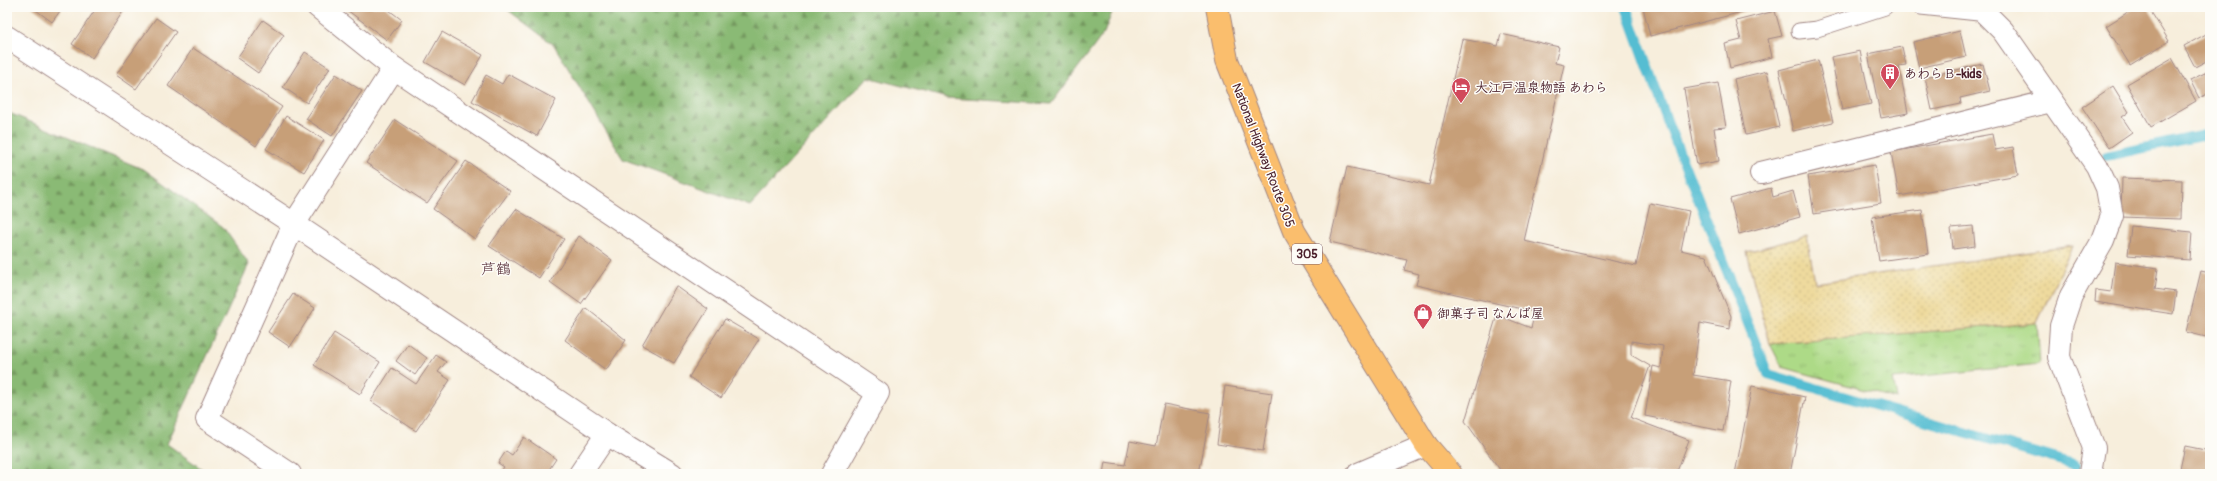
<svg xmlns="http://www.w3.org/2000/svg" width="2217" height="481" font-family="Pangolin,'Klee One',sans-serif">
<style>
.grass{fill:url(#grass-tufts);stroke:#7c7c59}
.forest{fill:url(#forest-firs);stroke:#6a6c50}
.sand{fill:url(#sand-dots);stroke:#9c7c64}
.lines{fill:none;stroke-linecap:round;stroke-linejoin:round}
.stream{stroke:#55bdd2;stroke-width:10}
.building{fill:#c79f78}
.service-casing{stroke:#a08684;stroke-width:17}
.minor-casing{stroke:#a08684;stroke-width:24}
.tertiary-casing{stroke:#a08684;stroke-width:24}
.trunk-casing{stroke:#a08684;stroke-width:24}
.service{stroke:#fff;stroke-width:15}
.minor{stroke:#fff;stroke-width:22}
.tertiary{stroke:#fff;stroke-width:22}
.trunk{stroke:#fabe6d;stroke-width:22}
.labels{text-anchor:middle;stroke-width:3;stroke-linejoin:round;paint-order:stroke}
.shield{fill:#fdfcf7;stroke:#806168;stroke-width:1}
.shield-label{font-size:12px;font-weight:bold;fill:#4a1f2b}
.poi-label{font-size:13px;font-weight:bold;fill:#4a1f2b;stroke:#fdfcf7;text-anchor:start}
.street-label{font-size:13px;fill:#4a1f2b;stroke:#fdfcf7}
.quarter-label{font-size:15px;fill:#4a1f2b;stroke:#fdfcf7}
</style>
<defs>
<pattern id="grass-tufts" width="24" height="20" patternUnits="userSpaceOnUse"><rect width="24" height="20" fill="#adda87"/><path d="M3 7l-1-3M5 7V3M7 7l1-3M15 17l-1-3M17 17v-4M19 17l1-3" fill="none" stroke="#96bb75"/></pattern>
<pattern id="forest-firs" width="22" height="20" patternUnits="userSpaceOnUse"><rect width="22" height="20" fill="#8aba74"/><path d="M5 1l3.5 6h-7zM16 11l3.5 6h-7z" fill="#73975f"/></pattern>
<pattern id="sand-dots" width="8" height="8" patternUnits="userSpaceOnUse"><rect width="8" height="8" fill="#eeda9e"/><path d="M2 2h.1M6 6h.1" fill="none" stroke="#cebb88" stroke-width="1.8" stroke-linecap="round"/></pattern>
</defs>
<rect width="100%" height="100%" fill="#fdfcf7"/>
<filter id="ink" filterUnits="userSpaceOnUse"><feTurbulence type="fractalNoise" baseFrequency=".025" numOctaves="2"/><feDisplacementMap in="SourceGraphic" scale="8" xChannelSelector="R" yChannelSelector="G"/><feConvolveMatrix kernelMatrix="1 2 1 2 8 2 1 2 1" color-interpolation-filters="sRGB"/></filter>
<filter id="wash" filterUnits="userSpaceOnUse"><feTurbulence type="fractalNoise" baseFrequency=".012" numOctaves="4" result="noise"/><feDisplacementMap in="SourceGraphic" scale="16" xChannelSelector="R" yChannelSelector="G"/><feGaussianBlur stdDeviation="0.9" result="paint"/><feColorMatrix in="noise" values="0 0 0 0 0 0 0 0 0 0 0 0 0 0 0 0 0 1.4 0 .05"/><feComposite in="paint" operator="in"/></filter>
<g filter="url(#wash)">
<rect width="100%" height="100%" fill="#f7eedc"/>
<polygon class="grass" points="2037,323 2040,364 1893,379 1897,399 1782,367 1770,344"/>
<g class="forest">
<polygon points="504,7 1114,7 1104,33 1051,104 947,98 868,77 750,206 623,159 554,45"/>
<polygon points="7,112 145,170 223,227 249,264 167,444 209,474 7,474"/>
</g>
<polygon class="sand" points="1807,236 1815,283 2072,246 2037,323 1770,344 1746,252"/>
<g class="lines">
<g class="stream">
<polyline points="1626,7 1669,126 1768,374 2076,465"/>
<polyline points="2106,156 2210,134"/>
</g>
</g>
<g id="blocks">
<g class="building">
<polygon points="32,7 63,7 52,22"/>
<polygon points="97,7 126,7 92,58 72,44"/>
<polygon points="343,7 385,7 402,20 387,40"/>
<polygon points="1643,7 1757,7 1757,8 1650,36"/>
<polygon points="1824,7 1841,7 1841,8 1825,12"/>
<polygon points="2136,7 2148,7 2169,41 2130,65 2106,26"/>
<polygon points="1775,11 1782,36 1768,39 1772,57 1730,68 1725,44 1741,40 1736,21"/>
<polygon points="156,18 176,32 136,89 116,75"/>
<polygon points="263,20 284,35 258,73 237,58"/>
<polygon points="1960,31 1966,57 1919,68 1913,42"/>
<polygon points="442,32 483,55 465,85 425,62"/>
<polygon points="2208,33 2210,37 2210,59 2195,67 2184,46"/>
<polygon points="1501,34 1559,47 1555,63 1564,65 1524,241 1636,266 1650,203 1689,211 1681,250 1706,256 1731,316 1730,329 1700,323 1693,375 1731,381 1723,431 1645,416 1653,366 1661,368 1663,346 1631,341 1631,355 1650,366 1631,418 1689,440 1676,474 1503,474 1465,421 1497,315 1531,328 1535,312 1416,285 1419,274 1404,270 1407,260 1330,242 1347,167 1429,185 1462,39 1498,46"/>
<polygon points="1902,47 1906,65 1899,66 1908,113 1881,118 1868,54"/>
<polygon points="193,48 282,107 256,146 168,86"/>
<polygon points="1860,51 1871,104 1842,110 1831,57"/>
<polygon points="305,52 330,68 307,103 283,87"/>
<polygon points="2172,58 2196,101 2151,127 2127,84"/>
<polygon points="1818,60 1833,122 1793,131 1779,70"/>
<polygon points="1983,64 1990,91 1960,98 1961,104 1932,110 1925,77"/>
<polygon points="1767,71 1779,127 1746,135 1734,79"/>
<polygon points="2207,72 2210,77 2210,93 2199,98 2190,80"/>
<polygon points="336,74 362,91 332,136 306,119"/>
<polygon points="508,74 556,100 537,136 472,101 486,75 502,84"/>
<polygon points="1718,83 1726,127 1714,128 1719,161 1697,165 1684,89"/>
<polygon points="2113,86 2129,112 2122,117 2132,132 2109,148 2082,107"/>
<polygon points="286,116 324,140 304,172 266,149"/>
<polygon points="395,120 458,161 427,203 366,163"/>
<polygon points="1992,134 1995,150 2013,147 2018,175 1899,196 1891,152"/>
<polygon points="466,161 510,191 475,239 433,209"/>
<polygon points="1875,165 1881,203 1814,214 1808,176"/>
<polygon points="2122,178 2182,180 2181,219 2121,217"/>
<polygon points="1771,188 1773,197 1793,191 1800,217 1739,234 1730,199"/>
<polygon points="516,209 564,239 539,278 489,246"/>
<polygon points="1922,210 1928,254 1879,261 1872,217"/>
<polygon points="1973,226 1975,246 1953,249 1951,228"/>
<polygon points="2131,226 2192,232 2190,260 2128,255"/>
<polygon points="579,236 612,260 581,304 550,282"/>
<polygon points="2115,262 2158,268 2155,289 2176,292 2173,314 2095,302 2096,290 2111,292"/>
<polygon points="2201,271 2210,273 2210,338 2186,332"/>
<polygon points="676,286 708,309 674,363 642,345"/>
<polygon points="293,294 315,308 290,347 268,332"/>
<polygon points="586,308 626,340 606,370 565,340"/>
<polygon points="725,319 759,339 721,398 689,377"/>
<polygon points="334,333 380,362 360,394 314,365"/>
<polygon points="408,344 427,358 415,375 396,361"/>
<polygon points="436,355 446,362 438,372 450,380 416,431 371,401 392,368 416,384"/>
<polygon points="1225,386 1272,393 1263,451 1217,444"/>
<polygon points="1752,386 1805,397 1790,474 1735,474"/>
<polygon points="1164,404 1210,413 1199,474 1103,474 1105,462 1125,465 1130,441 1156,446"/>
<polygon points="524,437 556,459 546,474 499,474 504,467 498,463 506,451 512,455"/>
<polygon points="2185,446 2210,451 2210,474 2179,474"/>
</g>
</g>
</g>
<g filter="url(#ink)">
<use href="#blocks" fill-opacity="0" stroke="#a08684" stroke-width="1"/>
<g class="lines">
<defs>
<g id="service">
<polyline points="1921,7 1988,14"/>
<polyline points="1799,31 1817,29 1885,7"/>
</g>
<g id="minor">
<polyline points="318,7 394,68 878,393 832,474"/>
<polyline points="1979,7 2003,31 2097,166 2107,188 2112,216 2103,240 2071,296 2061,326 2059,357 2094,448 2090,473 2093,474"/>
<polyline points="7,37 294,224 607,434 672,474"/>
<polyline points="1761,173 2051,101"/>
<polyline points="290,474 207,419 294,224 394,68"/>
<polyline points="580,474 607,434"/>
</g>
<polyline id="tertiary" points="1358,474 1426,445"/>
<polyline id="trunk" points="1217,7 1227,60 1294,231 1426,445 1451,474"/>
</defs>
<use href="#service" class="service-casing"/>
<use href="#minor" class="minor-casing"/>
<use href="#tertiary" class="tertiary-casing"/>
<use href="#trunk" class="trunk-casing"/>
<use href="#service" class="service"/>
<use href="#minor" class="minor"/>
<use href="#tertiary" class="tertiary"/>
<use href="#trunk" class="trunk"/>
</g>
</g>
<defs>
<symbol id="building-pin" viewBox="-11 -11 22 30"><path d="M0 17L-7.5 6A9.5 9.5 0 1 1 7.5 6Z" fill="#d1495b" stroke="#fdfcf7"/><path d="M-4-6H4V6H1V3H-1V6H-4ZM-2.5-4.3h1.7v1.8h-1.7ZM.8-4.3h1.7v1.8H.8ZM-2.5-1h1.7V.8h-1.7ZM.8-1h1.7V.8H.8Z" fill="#fff"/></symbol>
<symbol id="hotel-pin" viewBox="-11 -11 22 30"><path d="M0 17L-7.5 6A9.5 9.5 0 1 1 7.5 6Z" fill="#d1495b" stroke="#fdfcf7"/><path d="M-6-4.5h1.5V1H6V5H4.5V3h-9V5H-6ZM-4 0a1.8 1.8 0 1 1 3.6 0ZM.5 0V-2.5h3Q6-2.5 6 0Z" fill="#fff"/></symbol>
<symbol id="shop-pin" viewBox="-11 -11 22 30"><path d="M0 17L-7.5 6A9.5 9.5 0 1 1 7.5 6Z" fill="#d1495b" stroke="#fdfcf7"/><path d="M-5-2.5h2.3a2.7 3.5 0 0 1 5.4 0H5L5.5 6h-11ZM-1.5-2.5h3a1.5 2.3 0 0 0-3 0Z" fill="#fff"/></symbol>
</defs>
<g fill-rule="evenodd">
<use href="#building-pin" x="1879" y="62" width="22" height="30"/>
<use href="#hotel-pin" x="1450" y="76" width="22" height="30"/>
<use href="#shop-pin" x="1412" y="302" width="22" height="30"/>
</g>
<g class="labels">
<rect class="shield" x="1292" y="244" width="30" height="20" rx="3"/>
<g class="shield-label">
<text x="1307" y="258">305</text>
</g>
<g class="poi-label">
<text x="1904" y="78">あわらＢ-kids</text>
<text x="1475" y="92">大江戸温泉物語 あわら</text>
<text x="1437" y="318">御菓子司 なんば屋</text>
</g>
<g class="street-label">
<text transform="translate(1264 155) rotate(69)" y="5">National Highway Route 305</text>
</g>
<g class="quarter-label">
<text x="496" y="274">芦鶴</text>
</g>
</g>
<rect width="2217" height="481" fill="none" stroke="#fdfcf7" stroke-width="24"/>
</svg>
